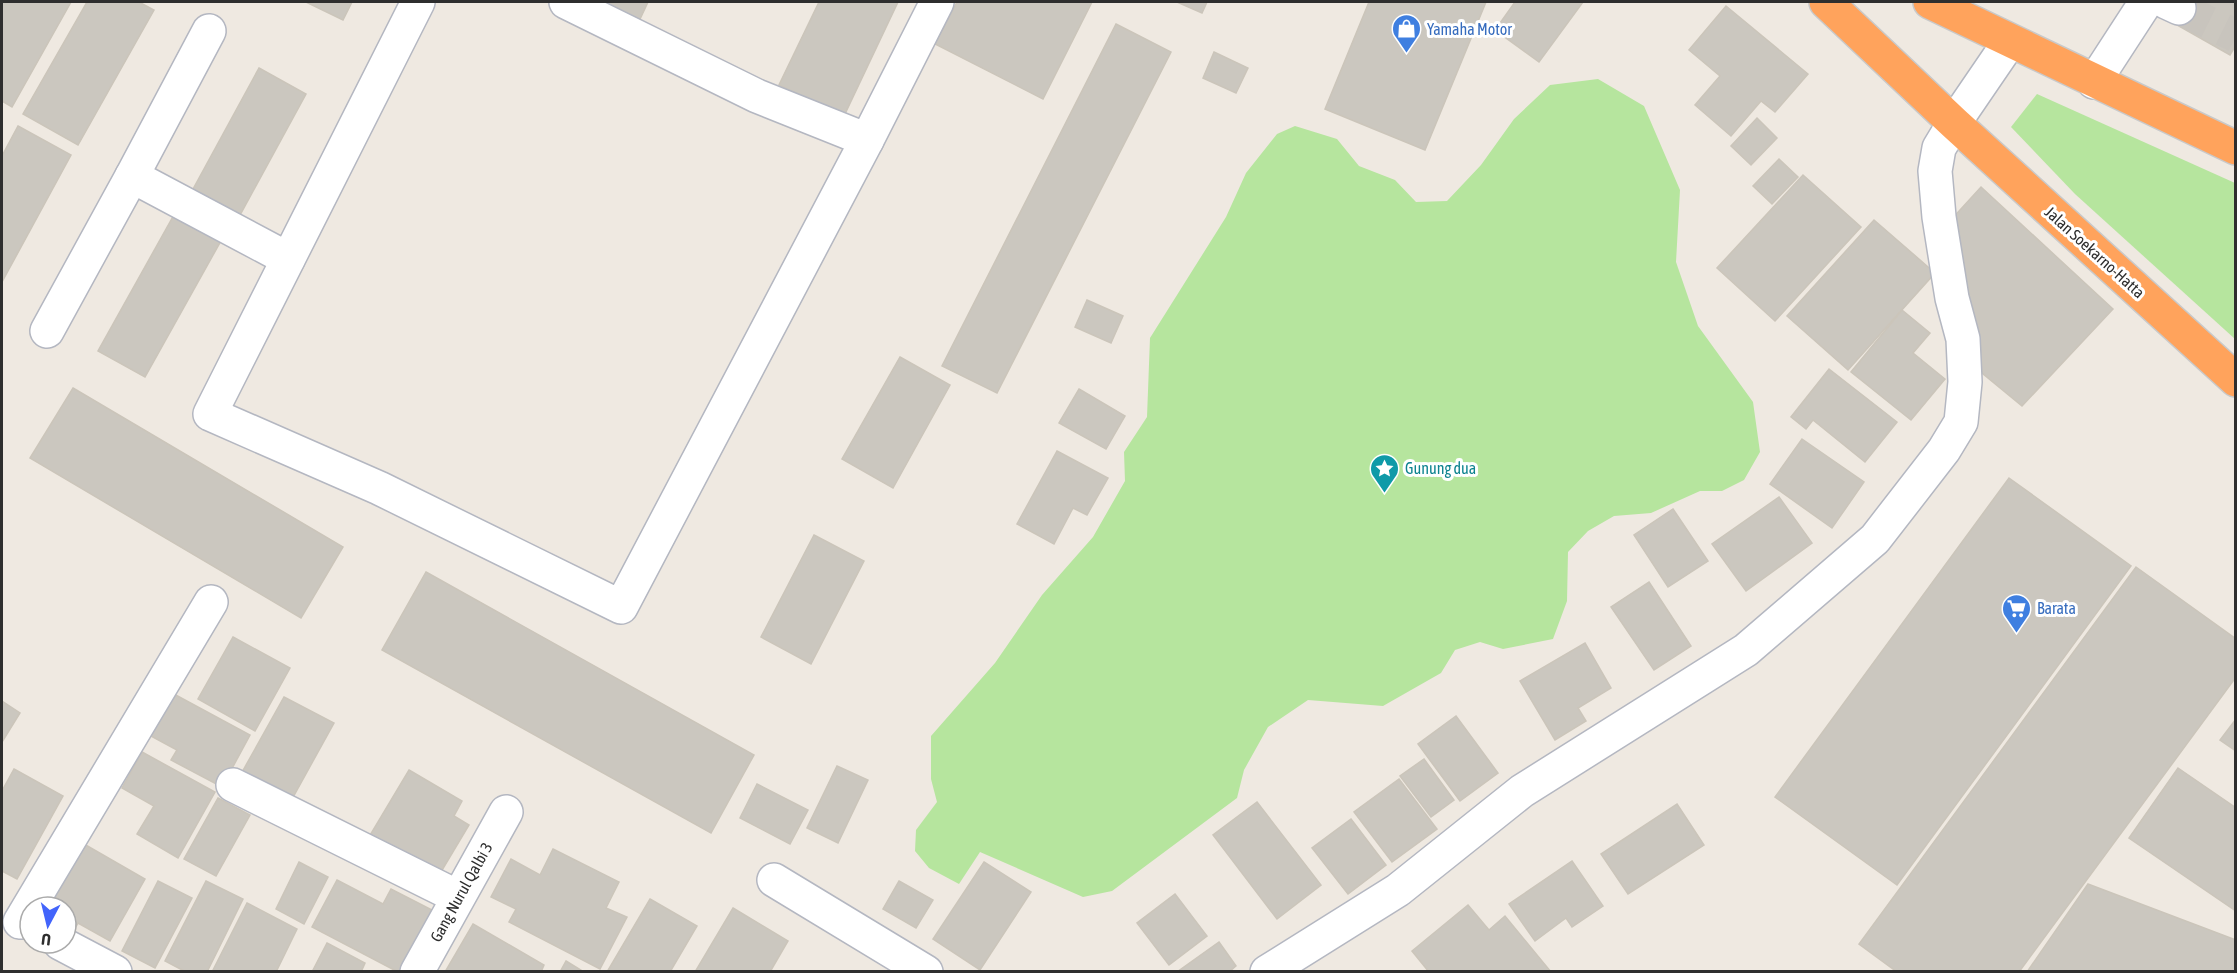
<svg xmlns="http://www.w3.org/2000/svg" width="2237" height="973" font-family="'Asap Condensed',sans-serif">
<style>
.green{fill:#b6e59e}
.building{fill:#cbc7bf;stroke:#cbc5ba;stroke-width:1.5}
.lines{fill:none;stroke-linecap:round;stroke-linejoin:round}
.minor-tunnel{stroke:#c8c4bd;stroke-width:33;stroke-dasharray:33 16;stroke-linecap:butt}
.minor-casing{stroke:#b4b7c1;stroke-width:36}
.highway-casing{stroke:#c9c9c9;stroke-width:36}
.minor{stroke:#fff;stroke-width:33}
.highway{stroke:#ffa35c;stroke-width:33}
.labels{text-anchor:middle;stroke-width:6;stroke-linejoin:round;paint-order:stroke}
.shop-label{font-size:16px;fill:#366cbe;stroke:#fff;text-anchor:start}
.street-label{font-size:16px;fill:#2e2e2e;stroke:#fff}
.culture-label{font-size:16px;fill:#0d838f;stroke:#fff;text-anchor:start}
</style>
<rect width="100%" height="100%" fill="#efe9e1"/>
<g class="green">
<polygon points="1598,79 1644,106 1680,190 1676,262 1698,326 1753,402 1760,452 1744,480 1722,491 1700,491 1651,513 1614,516 1588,531 1568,552 1567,601 1553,639 1503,649 1480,642 1455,650 1441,673 1383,706 1308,700 1268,727 1244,770 1237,798 1112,891 1083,897 980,852 959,884 929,868 915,851 916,830 937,802 931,779 931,736 995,663 1042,595 1093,537 1125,481 1124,452 1147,417 1150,338 1226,217 1246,173 1277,134 1295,126 1337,139 1359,166 1395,180 1416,202 1447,201 1481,165 1514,119 1550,85"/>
<polygon points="2037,94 2235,183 2235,339 2075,194 2011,127"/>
</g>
<g class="building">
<polygon points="2,2 71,2 12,107 2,101"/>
<polygon points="87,2 139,2 154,10 78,145 23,114"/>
<polygon points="306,2 352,2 343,20"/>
<polygon points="570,2 648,2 634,32"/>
<polygon points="819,2 898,2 844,116 779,85"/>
<polygon points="957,2 1092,2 1043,99 935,44"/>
<polygon points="1177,2 1207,2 1202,13"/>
<polygon points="1369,2 1486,2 1425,150 1325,109"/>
<polygon points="1515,2 1583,2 1539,62 1495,30"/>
<polygon points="2182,2 2236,2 2236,45 2230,55 2170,21"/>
<polygon points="1726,6 1808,74 1775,112 1761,101 1731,136 1695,105 1720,76 1689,50"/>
<polygon points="1116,24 1171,52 997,393 942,366"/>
<polygon points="1214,52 1248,68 1236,93 1203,78"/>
<polygon points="259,68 306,94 233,228 186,202"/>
<polygon points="1757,118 1777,138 1751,165 1731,146"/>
<polygon points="18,126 71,155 2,282 2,156"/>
<polygon points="1779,159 1798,177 1772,204 1753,186"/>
<polygon points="1803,175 1861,227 1775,321 1717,268"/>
<polygon points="1981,187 2113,309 2022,406 1982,373 1950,221"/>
<polygon points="175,213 222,239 145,377 98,351"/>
<polygon points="1874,220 1935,273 1848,370 1787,316"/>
<polygon points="1087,300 1123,316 1111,343 1075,327"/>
<polygon points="1902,310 1930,333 1913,353 1945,379 1911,420 1851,372"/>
<polygon points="900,357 950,385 893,488 842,459"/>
<polygon points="1829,369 1897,422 1865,462 1813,420 1806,429 1791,417"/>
<polygon points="73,388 343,547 301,618 30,458"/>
<polygon points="1079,389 1125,416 1106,449 1059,423"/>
<polygon points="1802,439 1864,482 1832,528 1770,484"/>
<polygon points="1057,451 1108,478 1087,515 1073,508 1054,544 1017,524"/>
<polygon points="2009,478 2131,566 1897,885 1775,797"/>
<polygon points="1779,497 1812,543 1746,591 1712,544"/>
<polygon points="1673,509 1708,561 1668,587 1634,535"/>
<polygon points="814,535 864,561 811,664 761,637"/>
<polygon points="2136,567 2236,639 2236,677 2019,972 1897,972 1859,944"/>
<polygon points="426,572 754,755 711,833 382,650"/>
<polygon points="1649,582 1691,646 1654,670 1611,607"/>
<polygon points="233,637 290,668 255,731 198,699"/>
<polygon points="1585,643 1611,688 1578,708 1586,721 1555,740 1520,681"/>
<polygon points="172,693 250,735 222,787 171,760 177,750 149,735"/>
<polygon points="284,697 334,723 286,810 236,783"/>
<polygon points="2,701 20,713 2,742"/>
<polygon points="1456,716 1498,773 1460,801 1418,744"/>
<polygon points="2236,719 2236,751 2220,740"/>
<polygon points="142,752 215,792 178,858 137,834 154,806 122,788"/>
<polygon points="1424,759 1454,800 1431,817 1400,776"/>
<polygon points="837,766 868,780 838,843 807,828"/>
<polygon points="2178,768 2236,808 2236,911 2129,838"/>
<polygon points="14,769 63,796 17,879 2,871 2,791"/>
<polygon points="409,770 462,801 454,816 469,825 432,887 363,847"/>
<polygon points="1399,779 1437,829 1392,862 1354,812"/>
<polygon points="757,784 808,810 790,844 740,818"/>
<polygon points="218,798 250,815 216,876 184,859"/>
<polygon points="1257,802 1321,885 1277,919 1213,835"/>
<polygon points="1677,804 1704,845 1628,894 1601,854"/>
<polygon points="1351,819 1386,865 1348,894 1312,848"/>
<polygon points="77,840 145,879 110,941 78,923 71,935 66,932 66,907 39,907"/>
<polygon points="553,849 619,882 606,908 627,917 600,969 509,922 516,909 491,897 511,859 540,875"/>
<polygon points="1572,861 1603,906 1572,927 1566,918 1535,941 1509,904"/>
<polygon points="299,862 328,877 304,924 276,909"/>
<polygon points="984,862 1031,892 980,970 933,939"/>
<polygon points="337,880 383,904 391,889 436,912 404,972 398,972 312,927"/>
<polygon points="158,881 192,898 155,968 122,951"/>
<polygon points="206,881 243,899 207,972 186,972 165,961"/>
<polygon points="899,881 933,900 916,928 883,909"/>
<polygon points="2088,884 2236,940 2236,972 2027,972"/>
<polygon points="1175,894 1207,936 1169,965 1137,923"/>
<polygon points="650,899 697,926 670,972 607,972"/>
<polygon points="247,903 297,929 276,972 215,972 213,970"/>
<polygon points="1468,905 1489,930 1505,916 1551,972 1429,972 1412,951"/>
<polygon points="733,908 788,941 770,972 695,972"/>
<polygon points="473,924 544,965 541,972 445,972"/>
<polygon points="1219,942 1236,966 1229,972 1177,972"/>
<polygon points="327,943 365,963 361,972 312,972"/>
<polygon points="566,961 584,972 560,972"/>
</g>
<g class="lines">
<polyline class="minor-tunnel" points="2179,8 2236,36"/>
<defs>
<g id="minor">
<polyline points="418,2 210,414 379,488 621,607 867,140"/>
<polyline points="566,2 757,96 867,140 937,2"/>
<polyline points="2166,2 2179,8"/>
<polyline points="2094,82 2146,2"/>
<polyline points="132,176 209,31"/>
<polyline points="47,331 132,176 288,259"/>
<polyline points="233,785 458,897"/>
<polyline points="774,880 926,972"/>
<polyline points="20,922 211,602"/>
<polyline points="60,943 115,972"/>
<polyline points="417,972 506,812"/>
<polyline points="1267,972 1398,890 1522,791 1746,650 1875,539 1944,450 1961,422 1965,382 1963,339 1952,298 1939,217 1935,171 1939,148 1954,123 2010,41"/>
</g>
<g id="highway">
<polyline points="1826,2 1954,123 2236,380"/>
<polyline points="1930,2 2236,148"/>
</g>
</defs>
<use href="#minor" class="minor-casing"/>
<use href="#highway" class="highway-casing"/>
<use href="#minor" class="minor"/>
<use href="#highway" class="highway"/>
</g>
<defs>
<symbol id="shop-pin" viewBox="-11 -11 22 30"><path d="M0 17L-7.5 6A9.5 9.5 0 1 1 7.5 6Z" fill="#3f7fe0" stroke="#fff"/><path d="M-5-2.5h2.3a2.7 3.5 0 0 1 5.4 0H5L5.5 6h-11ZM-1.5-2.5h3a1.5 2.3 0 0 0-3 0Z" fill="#fff"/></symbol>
<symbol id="sight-pin" viewBox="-11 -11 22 30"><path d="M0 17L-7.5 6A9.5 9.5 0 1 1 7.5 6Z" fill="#0f9aa8" stroke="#fff"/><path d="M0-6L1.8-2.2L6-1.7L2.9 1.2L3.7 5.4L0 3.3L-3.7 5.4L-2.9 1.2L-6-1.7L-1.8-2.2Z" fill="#fff"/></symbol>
<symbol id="supermarket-pin" viewBox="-11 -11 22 30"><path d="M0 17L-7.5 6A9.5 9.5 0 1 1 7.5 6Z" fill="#3f7fe0" stroke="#fff"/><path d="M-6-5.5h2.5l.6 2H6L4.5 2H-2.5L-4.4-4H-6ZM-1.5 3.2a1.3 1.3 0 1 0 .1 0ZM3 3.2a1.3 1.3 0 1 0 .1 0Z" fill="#fff"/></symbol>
</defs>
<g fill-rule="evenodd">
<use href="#shop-pin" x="1390" y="12" width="33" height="45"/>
<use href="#sight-pin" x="1368" y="452" width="33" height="45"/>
<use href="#supermarket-pin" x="2000" y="592" width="33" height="45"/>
</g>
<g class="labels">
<g class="shop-label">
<text x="1427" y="35">Yamaha Motor</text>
<text x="2037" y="614">Barata</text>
</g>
<g class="street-label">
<text transform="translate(2095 252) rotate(42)" y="6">Jalan Soekarno-Hatta</text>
<text transform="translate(461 892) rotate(-61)" y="6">Gang Nurul Qalbi 3</text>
</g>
<g class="culture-label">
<text x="1405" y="474">Gunung dua</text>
</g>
</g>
<rect width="2237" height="973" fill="none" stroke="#2e2e2e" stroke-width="6"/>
<g transform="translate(48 925) rotate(187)"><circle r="28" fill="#ffffff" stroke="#ababab" stroke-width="1.5"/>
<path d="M0-4.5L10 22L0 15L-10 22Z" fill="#4264fb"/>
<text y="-9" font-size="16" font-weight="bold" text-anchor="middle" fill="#2e2e2e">U</text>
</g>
</svg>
